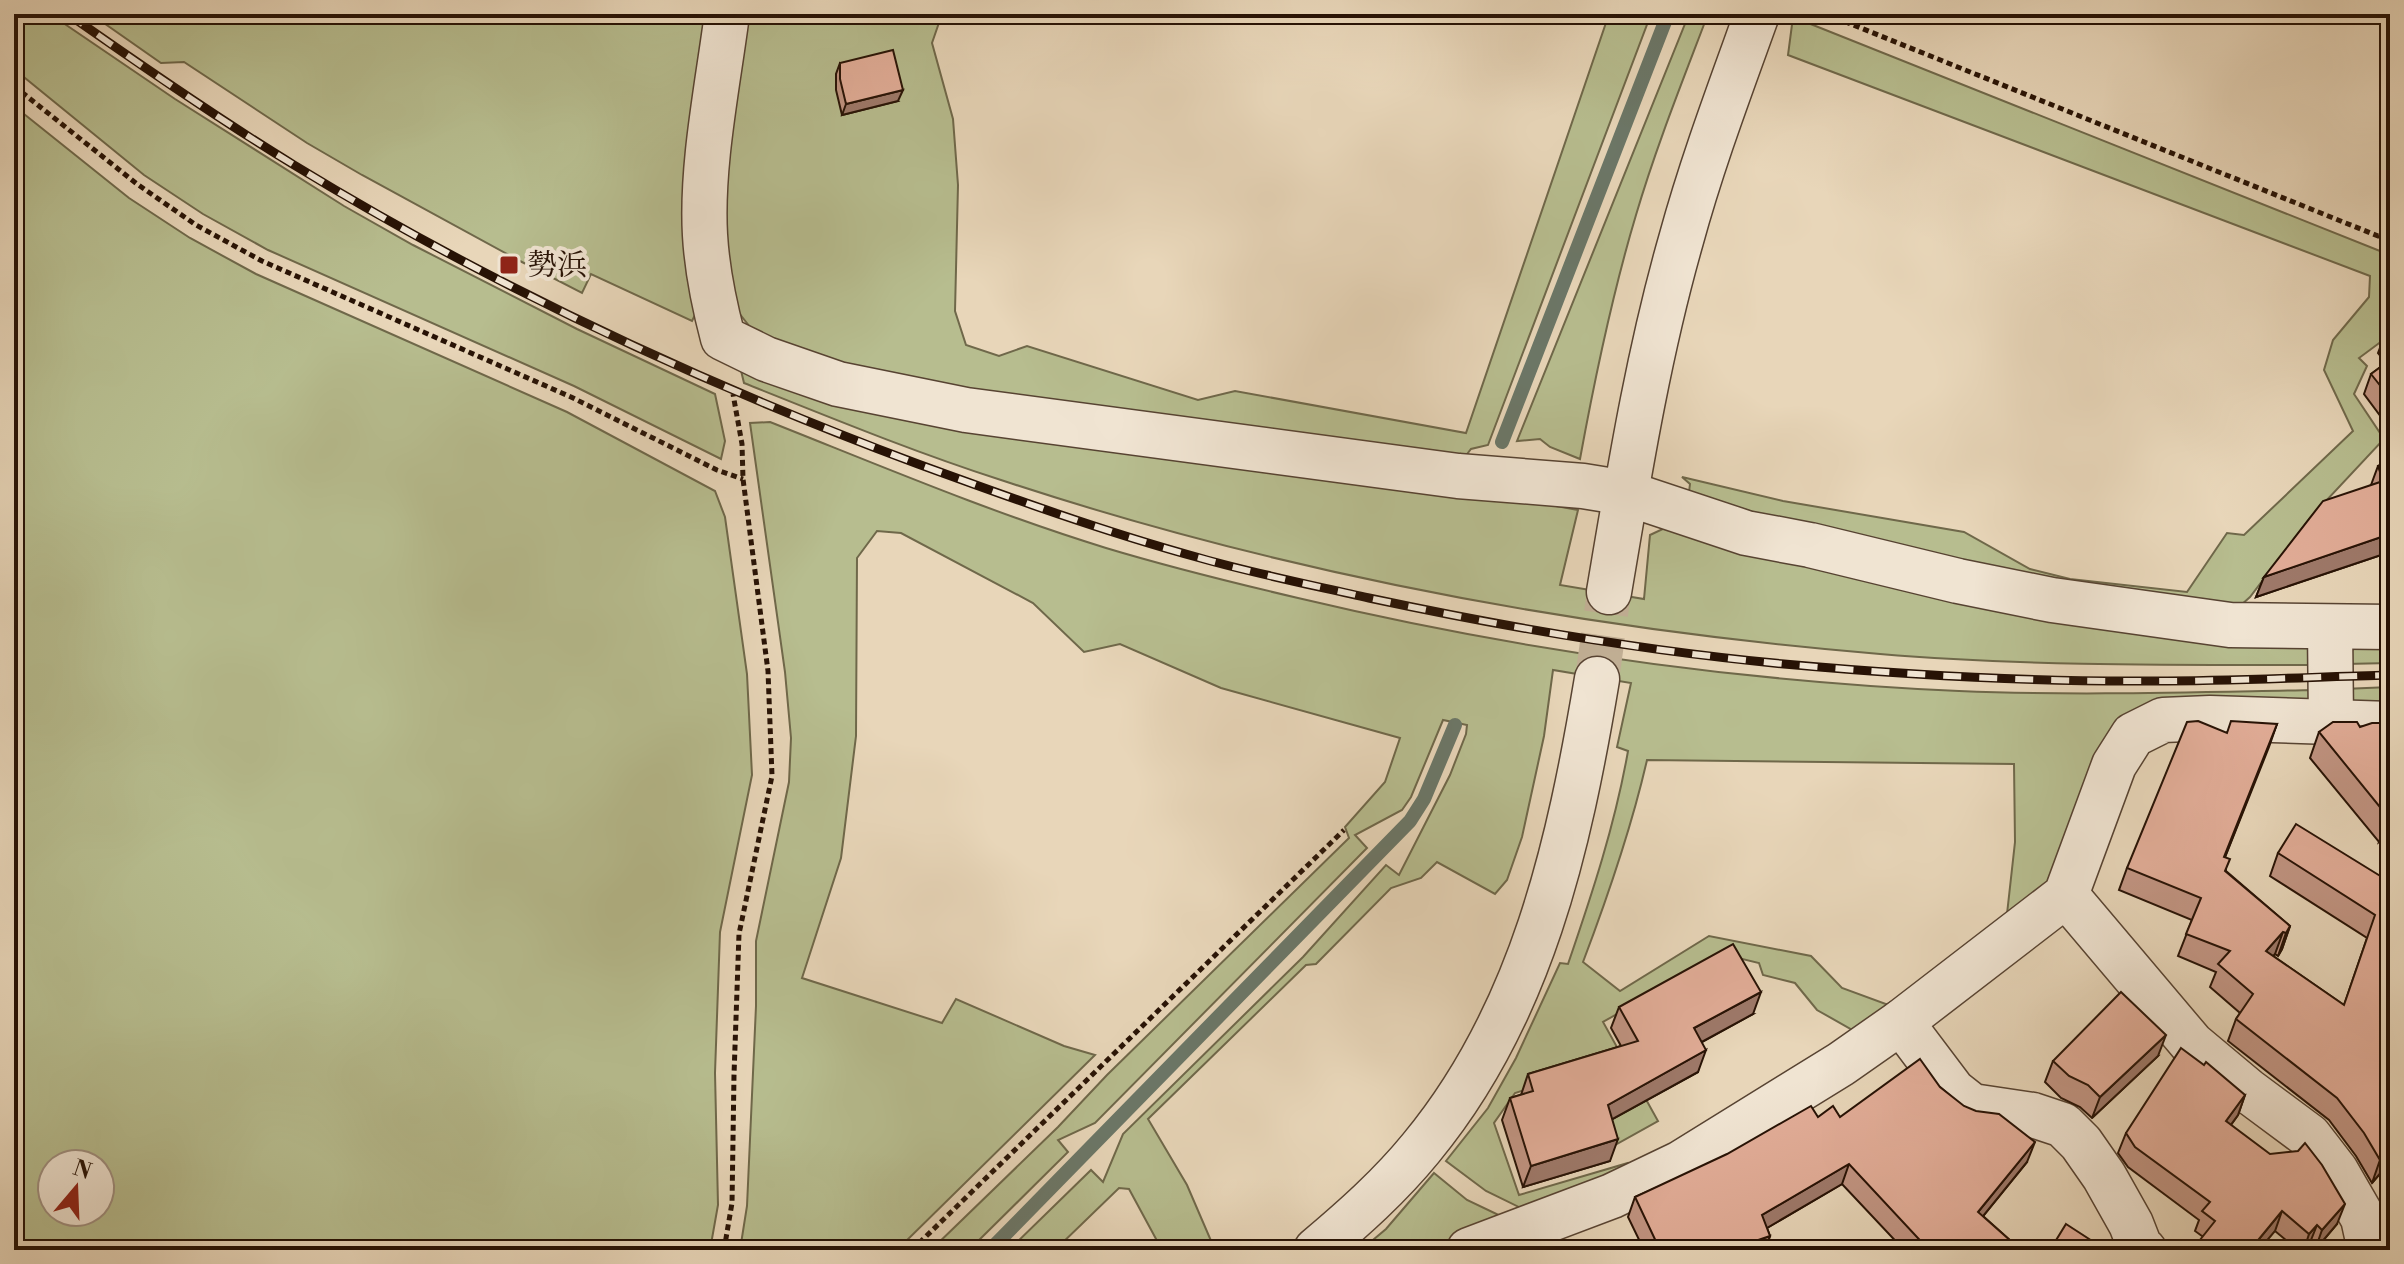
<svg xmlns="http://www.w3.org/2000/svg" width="2404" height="1264" font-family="'Libre Bodoni','Noto Serif JP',serif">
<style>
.green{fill:#b7bd8f;stroke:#6f684a;stroke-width:2;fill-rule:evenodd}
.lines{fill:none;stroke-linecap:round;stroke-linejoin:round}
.stream{stroke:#6b7768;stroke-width:14}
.minor-tunnel{stroke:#c1af95;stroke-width:44;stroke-dasharray:44 22;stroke-linecap:butt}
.minor-casing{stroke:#574332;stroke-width:47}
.path{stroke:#271205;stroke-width:5;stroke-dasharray:6 4;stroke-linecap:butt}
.minor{stroke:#f0e4d2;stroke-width:44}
.rail-casing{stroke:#271205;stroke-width:9}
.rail{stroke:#f0e4d2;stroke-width:6;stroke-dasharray:18;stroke-linecap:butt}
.wall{fill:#c29583;stroke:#271205;stroke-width:2}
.shaded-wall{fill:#9e796a;stroke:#271205;stroke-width:2}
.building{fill:#e2ad98;stroke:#271205;stroke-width:2}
.poi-dot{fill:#8f2418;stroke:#f0e4d2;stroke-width:3}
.labels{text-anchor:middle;stroke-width:8;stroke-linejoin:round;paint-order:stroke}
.poi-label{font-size:30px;fill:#271205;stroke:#f0e4d2;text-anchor:start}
</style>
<rect width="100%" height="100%" fill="#e8d6b9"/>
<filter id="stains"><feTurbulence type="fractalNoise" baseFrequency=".0025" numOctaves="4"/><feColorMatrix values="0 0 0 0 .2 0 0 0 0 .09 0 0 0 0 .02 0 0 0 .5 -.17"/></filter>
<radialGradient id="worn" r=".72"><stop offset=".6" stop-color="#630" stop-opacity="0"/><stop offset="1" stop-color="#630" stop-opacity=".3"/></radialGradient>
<g class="green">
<polygon points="14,14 50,14 175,99 344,206 413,245 577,329 715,394 725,441 721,459 574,386 268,250 203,214 144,175 14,69"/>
<polygon points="91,14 711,14 696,313 692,321 591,274 582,293 520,261 362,175 307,143 184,62 161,63"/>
<polygon points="745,14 942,14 932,43 953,119 958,185 955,311 966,345 999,356 1027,346 1198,400 1235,391 1466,433 1609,14 1651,14 1488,445 1471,449 1461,462 842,373 754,332 739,313 722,241 726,143"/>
<path d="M 1689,14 L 1708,14 C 1683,80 1656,147 1636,215 C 1612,295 1595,377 1580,459 L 1550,447 L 1540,439 L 1517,441 Z"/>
<polygon points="1793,17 2390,255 2390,335 2359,358 2367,366 2354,394 2384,439 2310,518 2250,597 2231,614 1814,531 1689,492 1690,484 1682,477 1783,501 1964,532 2030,569 2070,579 2187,592 2227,533 2244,535 2353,431 2324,370 2333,340 2369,297 2370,276 1788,55"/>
<path d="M 14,106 L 129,198 L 190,238 L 256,274 L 567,412 L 715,491 L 725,517 L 747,674 L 752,775 L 720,932 L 715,1073 L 718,1205 L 710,1250 L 14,1250 ZM 52,1164 L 100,1164 L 100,1212 L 52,1212 Z"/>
<path d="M 738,358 L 1578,510 L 1560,585 L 1644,599 L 1650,535 L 1669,526 L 2315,647 L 2316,665 C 2171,665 2024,666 1880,654 C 1582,629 1285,574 1001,480 C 914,452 829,417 744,383 Z"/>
<path d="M 770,422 C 881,466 992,513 1106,548 C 1169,567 1234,583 1298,598 C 1517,650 1735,681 1959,691 C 2078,696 2198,692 2317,690 L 2317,701 L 2157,707 L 2054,887 L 2006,923 L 2015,842 L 2014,764 L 1647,760 C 1631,830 1608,896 1583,962 L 1620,991 L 1709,936 L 1811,956 L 1842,988 L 1894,1007 L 1856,1032 L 1817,1010 L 1795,983 L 1763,975 L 1759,963 L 1722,954 L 1603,1022 L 1658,1121 L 1615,1145 L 1591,1069 L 1515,1093 L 1494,1123 L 1519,1195 L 1628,1163 L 1633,1168 L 1527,1211 L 1486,1191 L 1446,1161 L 1488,1108 L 1516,1058 L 1560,963 L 1568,964 C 1592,894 1615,825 1628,751 L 1617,747 L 1631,683 L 1553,670 L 1544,736 L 1522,837 L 1507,880 L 1495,894 L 1437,862 L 1421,878 L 1391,888 L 1316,964 L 1306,965 L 1148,1119 L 1187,1185 L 1215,1250 L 1162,1250 L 1129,1189 L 1119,1188 L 1055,1250 L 1009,1250 L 1091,1170 L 1103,1182 L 1123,1134 L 1303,957 L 1386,865 L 1399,875 L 1450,775 L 1466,734 L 1467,725 L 1443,720 L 1411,797 L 1402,810 L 1355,835 L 1367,848 L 1095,1123 L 1058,1140 L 1068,1152 L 969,1250 L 931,1250 L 1058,1127 L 1107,1075 L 1349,838 L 1345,827 L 1385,782 L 1400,738 L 1221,688 L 1120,644 L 1084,652 L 1033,603 L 901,533 L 877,531 L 857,558 L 856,736 L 841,858 L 802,978 L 942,1023 L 956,999 L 1064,1046 L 1095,1055 L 897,1250 L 740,1250 L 747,1206 L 756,1006 L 756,941 L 789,782 L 791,738 L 785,672 L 750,423 Z"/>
<polygon points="2361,642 2390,642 2390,663 2345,664 2346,656"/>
<polygon points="2390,687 2390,713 2345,703 2343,689"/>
<polygon points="1434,1173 1467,1200 1507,1219 1431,1250 1361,1250 1386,1229"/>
</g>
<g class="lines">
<g class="stream">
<polyline points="1502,442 1668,14"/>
<polyline points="990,1250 1410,821 1424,799 1455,725"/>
</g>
<polyline class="minor-tunnel" points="1597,679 1609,592"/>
<defs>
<g id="minor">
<path d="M 727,14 C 718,84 701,165 705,235 C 707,270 714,304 723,338 L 766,359 L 838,384 L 966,410 L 1458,476 L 1583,486 L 1626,493 L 1746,533 L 1810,545 L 1958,581 L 2052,600 L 2230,625 L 2390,627"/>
<path d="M 1609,592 C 1629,474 1648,355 1681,240 C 1702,163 1730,89 1757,14"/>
<polyline points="2330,627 2331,722"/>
<polyline points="2066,895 2192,1044 2247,1090 2309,1136 2336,1171 2363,1218 2370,1250"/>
<polyline points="1901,1022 1953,1091 1972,1106 2033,1115 2063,1125 2081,1143 2104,1176 2131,1224 2140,1247 2144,1250"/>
<path d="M 1316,1250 C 1354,1218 1390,1186 1421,1148 C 1532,1014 1569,846 1597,679"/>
<polyline points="1469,1250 1612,1196 1681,1163 1841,1064 1901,1022 2066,895 2114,765 2133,735 2163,720 2210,718 2390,724"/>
</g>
</defs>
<use href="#minor" class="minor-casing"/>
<g class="path">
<polyline points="1826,14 2378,236 2390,233"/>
<polyline points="14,86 137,184 196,225 262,261 571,397 717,470 743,479"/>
<polyline points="724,1250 732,1203 734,1075 739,934 772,776 768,671 743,479 742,444 733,394"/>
<polyline points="912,1250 1344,830"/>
</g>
<use href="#minor" class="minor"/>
<defs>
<path id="rail" d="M 68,14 C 142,66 217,118 294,165 C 492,286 701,383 918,464 C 1011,498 1105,532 1200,558 C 1256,574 1312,585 1369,598 C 1505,627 1645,651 1784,664 C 1907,675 2032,682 2155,681 C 2233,681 2312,677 2390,675"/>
</defs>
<use href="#rail" class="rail-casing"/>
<use href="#rail" class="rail"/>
</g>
<g class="wall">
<polygon points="840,63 898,101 842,115 836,90 836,74"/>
<polygon points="2390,329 2390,429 2364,394 2371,374 2386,363 2378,353 2386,332"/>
<polygon points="2390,461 2390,552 2256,597 2264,577 2371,485 2378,466"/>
<polygon points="2390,723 2390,834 2379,842 2310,758 2319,732"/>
<polygon points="2277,724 2225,857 2226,871 2290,926 2282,949 2278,956 2275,954 2273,956 2344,1005 2367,938 2270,876 2278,853 2390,882 2390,1168 2389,1163 2372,1183 2356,1156 2329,1120 2228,1041 2236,1019 2240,1013 2210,987 2216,972 2178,956 2192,920 2119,890 2127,868 2227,733"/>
<polygon points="1619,1007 1753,1014 1702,1042 1698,1072 1612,1119 1610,1161 1523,1187 1502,1120 1510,1098 1521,1095 1528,1074 1621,1046 1611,1028"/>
<polygon points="2158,1056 2092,1118 2080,1107 2061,1098 2045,1082 2053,1061"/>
<polygon points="1940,1087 2027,1162 1983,1216 2021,1250 1904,1250 1842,1184 1767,1228 1770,1236 1765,1250 1644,1250 1628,1217 1635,1197 1818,1117 1840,1117"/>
<polygon points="2245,1095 2238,1115 2231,1125 2337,1224 2315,1250 2309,1245 2305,1250 2298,1250 2275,1231 2202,1236 2195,1231 2199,1220 2128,1167 2118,1153 2126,1133"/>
</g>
<g class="shaded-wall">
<polygon points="903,90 898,101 842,115 846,104"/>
<polygon points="2390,534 2390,552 2256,597 2264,577"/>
<polygon points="2277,724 2269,747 2216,880 2224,857"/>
<polygon points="2390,816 2390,834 2379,842 2388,817"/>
<polygon points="2290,926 2282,949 2278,956 2286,933"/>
<polygon points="2283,932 2275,954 2258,974 2266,951"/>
<polygon points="1761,992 1753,1014 1687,1050 1694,1028"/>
<polygon points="2166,1035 2158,1056 2092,1118 2100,1097"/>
<polygon points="1706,1050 1698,1072 1600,1126 1608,1105"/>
<polygon points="2245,1095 2238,1115 2219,1141 2226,1121"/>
<polygon points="1618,1139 1610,1161 1523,1187 1531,1166"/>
<polygon points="2035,1142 2027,1162 1971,1231 1978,1212"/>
<polygon points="2390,1149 2389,1163 2372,1183 2380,1160"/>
<polygon points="1849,1164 1842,1184 1755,1235 1762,1215"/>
<polygon points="2345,1204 2337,1224 2315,1250 2322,1230"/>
<polygon points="2282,1211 2275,1231 2259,1250 2250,1250"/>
<polygon points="2317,1225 2309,1245 2305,1250 2304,1250 2309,1234"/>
<polygon points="1770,1236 1765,1250 1729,1250"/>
</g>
<g class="building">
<polygon points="893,50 903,90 846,104 840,79 840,63"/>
<polygon points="2390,360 2390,398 2371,374"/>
<polygon points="2390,462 2390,534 2264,577 2323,501 2383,481 2378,466"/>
<polygon points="2198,721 2227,733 2231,721 2277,724 2224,857 2230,859 2225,871 2290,926 2286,933 2283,932 2266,951 2344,1005 2375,915 2278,853 2296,824 2390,882 2390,1149 2380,1160 2364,1133 2337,1098 2236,1019 2253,994 2218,964 2230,951 2186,934 2201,898 2127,868 2187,722"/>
<polygon points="2333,722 2357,722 2360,727 2372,723 2390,723 2390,816 2388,817 2319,732"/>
<polygon points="1733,944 1761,992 1694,1028 1706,1050 1608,1105 1618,1139 1531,1166 1510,1098 1533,1091 1528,1074 1638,1041 1619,1007"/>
<polygon points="2121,992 2166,1035 2100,1097 2088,1085 2069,1076 2053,1061"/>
<polygon points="2181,1048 2204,1065 2206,1062 2245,1095 2226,1121 2270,1154 2298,1151 2305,1143 2322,1165 2345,1204 2322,1230 2317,1225 2309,1234 2282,1211 2250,1250 2192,1250 2215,1221 2202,1211 2210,1202 2135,1147 2126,1133"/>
<polygon points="1920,1059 1940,1087 1964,1106 1976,1111 1999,1114 2035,1142 1978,1212 2021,1250 1929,1250 1849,1164 1762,1215 1770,1236 1729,1250 1660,1250 1635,1197 1727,1154 1811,1106 1818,1117 1833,1106 1840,1117"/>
<polygon points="2066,1224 2106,1250 2050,1250"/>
</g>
<rect class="poi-dot" x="499" y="255" width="20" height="20" rx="4"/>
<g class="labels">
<g class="poi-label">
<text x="527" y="275">勢浜</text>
</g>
</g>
<rect width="2404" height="1264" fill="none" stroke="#e8d6b9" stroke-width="48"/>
<rect x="16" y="16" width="2372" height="1232" fill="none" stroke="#271205" stroke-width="4"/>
<rect x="24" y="24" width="2356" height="1216" fill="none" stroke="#271205" stroke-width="2"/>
<g transform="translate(76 1188) rotate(19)"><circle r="38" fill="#f0e4d2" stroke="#a09080" stroke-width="2"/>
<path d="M0-6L14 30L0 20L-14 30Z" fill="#8f2418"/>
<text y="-12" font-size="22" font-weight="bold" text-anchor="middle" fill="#271205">N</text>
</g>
<rect width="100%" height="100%" filter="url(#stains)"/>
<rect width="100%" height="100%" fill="url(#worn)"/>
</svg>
